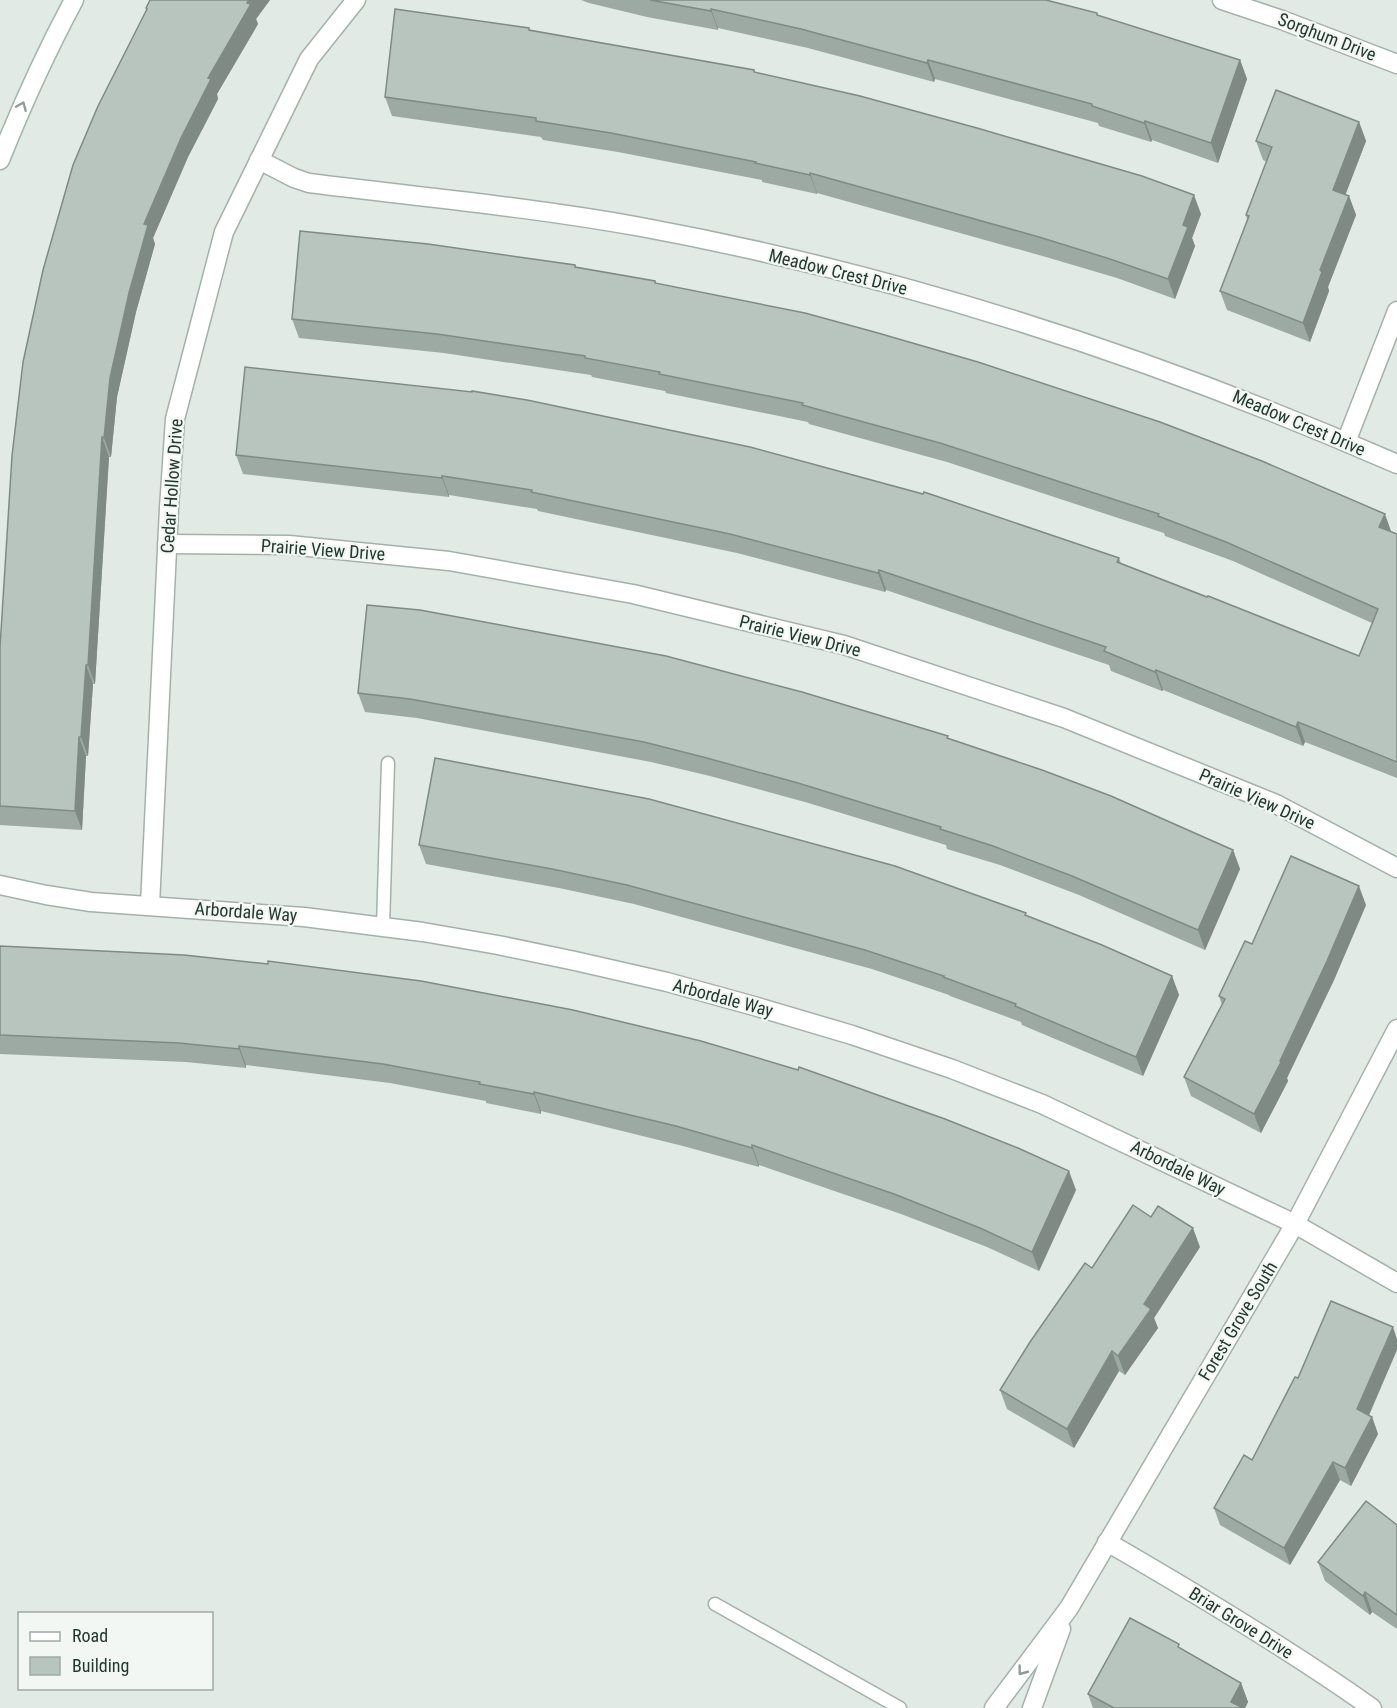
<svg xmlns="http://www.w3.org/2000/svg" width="1397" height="1708" font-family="'Roboto Condensed',sans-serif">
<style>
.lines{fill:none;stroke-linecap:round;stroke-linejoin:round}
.service-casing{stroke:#a4b1ab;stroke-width:15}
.minor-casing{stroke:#a4b1ab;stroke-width:21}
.secondary-casing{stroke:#a1b5ab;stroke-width:21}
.service{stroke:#fff;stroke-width:12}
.minor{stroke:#fff;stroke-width:18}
.secondary{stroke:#fff;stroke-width:18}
.wall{fill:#9da9a3}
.shaded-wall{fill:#808a85}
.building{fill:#b7c5be;stroke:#808a85;stroke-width:1.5}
.oneway{stroke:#919c98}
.labels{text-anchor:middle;stroke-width:4.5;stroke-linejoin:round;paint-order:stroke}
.street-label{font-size:18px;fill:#233930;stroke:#f2f7f4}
</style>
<rect width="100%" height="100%" fill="#e1eae5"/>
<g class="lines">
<defs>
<g id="service">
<polyline points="383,926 388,763"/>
<polyline points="715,1604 900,1708"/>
</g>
<g id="minor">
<polyline points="1222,0 1282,20 1397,64"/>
<path d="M 259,160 L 294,178 L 309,183 C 420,197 531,207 641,227 C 901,275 1155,358 1397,464"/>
<polyline points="1346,442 1397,311"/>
<polyline points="167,544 289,545 449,561 633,594 844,645 1064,718 1276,804 1397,868"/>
<polyline points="0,885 46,895 91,902 304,917 423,932 498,945 575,961 667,982 754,1006 852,1035 952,1069 1042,1104 1295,1224 1397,1283"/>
<polyline points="150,905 169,508 175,419 224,232 309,59 356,0"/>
<path d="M 1107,1542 C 1197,1594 1287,1648 1372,1708"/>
<polyline points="994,1708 1069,1608 1295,1224 1397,1029"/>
<polyline points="1032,1708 1061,1629"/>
</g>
<path id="secondary" d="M 0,160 C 22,105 46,52 74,0"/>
</defs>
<use href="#service" class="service-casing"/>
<use href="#minor" class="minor-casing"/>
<use href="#secondary" class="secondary-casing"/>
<use href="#service" class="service"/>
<use href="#minor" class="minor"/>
<use href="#secondary" class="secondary"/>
</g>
<g class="wall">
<polygon points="150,0 270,0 256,19 258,24 217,94 218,99 188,157 153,238 155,244 136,312 117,397 111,457 109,457 95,684 93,684 88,756 86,756 82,830 0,825 0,647 147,10 146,8"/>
<polygon points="581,0 1046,0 1097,13 1098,16 1240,60 1247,79 1218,163 1152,140 1151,142 1099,126 1098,123 935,79 934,82 808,48 718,28 718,30 647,17 589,3"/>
<polygon points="530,30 754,70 755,72 1201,214 1192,238 1195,246 1175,299 1117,278 1046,257 817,193 817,194 762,182 762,180 618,152 543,140 541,137 392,116 385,97"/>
<polygon points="1359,122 1366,141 1345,195 1349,196 1356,215 1328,287 1329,291 1310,342 1227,310 1220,291 1247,220 1246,215 1267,162 1263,160 1256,141"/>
<polygon points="575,265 576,267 655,281 656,283 1397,534 1397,778 1305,742 1303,746 1163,690 1162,691 1111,671 1109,665 886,590 885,592 737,553 538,511 537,509 449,495 449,497 243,474 236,455 245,367 1119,558 1121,563 1359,656 1372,623 1233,561 1165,536 1164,533 947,462 809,424 808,422 666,393 665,391 592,377 591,375 444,353 299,338 292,319"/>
<polygon points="358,693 949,739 1233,850 1240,869 1205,950 1079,895 1000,865 947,849 946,845 805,802 710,776 651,762 417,718 365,712"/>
<polygon points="419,845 1027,916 1172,976 1179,995 1143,1076 1022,1025 1021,1022 950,996 949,995 872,969 634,904 559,888 426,864"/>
<polygon points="1366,905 1334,980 1287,1078 1288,1081 1261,1133 1191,1096 1184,1077 1222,1005 1219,996 1252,944"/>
<polygon points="0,946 1076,1190 1039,1271 987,1247 901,1214 759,1165 759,1167 683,1146 541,1111 541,1114 486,1103 486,1101 390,1083 246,1065 246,1068 186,1062 0,1054"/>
<polygon points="1200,1247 1154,1318 1158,1328 1125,1375 1119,1371 1074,1448 1007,1409 1000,1390 1092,1268"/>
<polygon points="1369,1415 1372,1417 1378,1434 1351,1486 1340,1480 1290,1565 1220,1525 1214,1508 1252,1460"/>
<polygon points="1397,1525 1397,1629 1372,1612 1370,1615 1325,1581 1318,1562"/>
<polygon points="1181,1648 1241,1683 1248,1702 1245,1708 1093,1708 1088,1694"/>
</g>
<g class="shaded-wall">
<polygon points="249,0 270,0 256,19 258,24 217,94 218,99 188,157 153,238 155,244 136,312 117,397 111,457 104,438 110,378 144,224 208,78"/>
<polygon points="711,9 718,28 718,30 711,11"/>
<polygon points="928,60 935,79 934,82 927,63"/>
<polygon points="1240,60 1247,79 1218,163 1211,143"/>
<polygon points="1145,121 1152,140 1151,142 1144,123"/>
<polygon points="1359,122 1366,141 1340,209 1333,190"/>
<polygon points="810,173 817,193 817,194 810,175"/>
<polygon points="1194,195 1201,214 1192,238 1195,246 1175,299 1168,279 1183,225"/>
<polygon points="1349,196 1356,215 1328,287 1329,291 1310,342 1303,323 1320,270"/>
<polygon points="102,437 109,457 95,684 88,665"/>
<polygon points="442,476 449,495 449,497 442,478"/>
<polygon points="1385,514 1392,534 1379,527"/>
<polygon points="879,570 886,590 885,592 878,573"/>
<polygon points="86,665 93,684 88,756 81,737"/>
<polygon points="1156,670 1163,690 1162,691 1155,672"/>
<polygon points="1298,722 1305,742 1303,746 1296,727"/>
<polygon points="79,737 86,756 82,830 75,811"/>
<polygon points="1233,850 1240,869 1205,950 1198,930"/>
<polygon points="1359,886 1366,905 1334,980 1287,1078 1288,1081 1261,1133 1254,1114 1280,1061"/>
<polygon points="1172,976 1179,995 1143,1076 1136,1057"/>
<polygon points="239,1046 246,1065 246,1068 239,1049"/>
<polygon points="534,1092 541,1111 541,1114 534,1094"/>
<polygon points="752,1145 759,1165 759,1167 752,1148"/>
<polygon points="1069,1171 1076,1190 1039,1271 1032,1252"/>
<polygon points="1193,1228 1200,1247 1154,1318 1158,1328 1125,1375 1118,1356 1144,1304"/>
<polygon points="1393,1327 1397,1339 1397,1350 1364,1427 1357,1409"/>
<polygon points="1112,1351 1119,1371 1074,1448 1067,1429"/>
<polygon points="1372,1417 1378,1434 1351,1486 1345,1468"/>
<polygon points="1333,1462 1340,1480 1290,1565 1284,1548"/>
<polygon points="1365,1592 1372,1612 1370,1615 1363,1596"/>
<polygon points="1241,1683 1248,1702 1245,1708 1233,1708 1231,1702"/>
</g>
<g class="building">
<polygon points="150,0 249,0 247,3 251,4 208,78 211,79 181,138 144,224 148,225 129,293 110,378 104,438 102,437 88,665 86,665 81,737 79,737 75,811 0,806 0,647 12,456 23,362 43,270 73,165 98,106 147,9 146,8"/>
<polygon points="650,0 1046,0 1097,13 1097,15 1240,60 1211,143 1145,121 1144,123 1092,106 1092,104 928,60 927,63 801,29 711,9 711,11"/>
<polygon points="395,9 529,28 529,30 754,70 754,72 860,96 977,128 1142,176 1194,195 1183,225 1188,227 1168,279 1110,259 1039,237 810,173 810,175 755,163 756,162 611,133 536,121 536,118 385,97"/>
<polygon points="1276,90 1359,122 1333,190 1349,196 1320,270 1322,272 1303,323 1220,291 1249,216 1246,215 1272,147 1256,141"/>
<polygon points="300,231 428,244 575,265 575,267 655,281 655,283 805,313 878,333 978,362 1160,422 1262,461 1385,514 1379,527 1397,534 1397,762 1298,722 1296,727 1156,670 1155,672 1104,651 1106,647 879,570 878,573 730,534 531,492 532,490 442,476 442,478 236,455 245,367 472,392 472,391 527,400 750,447 923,494 924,492 1119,558 1117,562 1207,597 1208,596 1359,656 1378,609 1226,542 1158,516 1159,514 940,443 802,405 803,403 659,374 660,372 585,358 585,356 437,334 292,319"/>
<polygon points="367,605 420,610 666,656 802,692 948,736 947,738 1042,770 1111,796 1233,850 1198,930 1072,876 993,846 940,829 941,827 798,783 703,757 644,742 410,699 358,693"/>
<polygon points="435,758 649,799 895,866 1026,913 1025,915 1102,945 1172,976 1136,1057 1015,1006 1016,1004 943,977 944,976 865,950 627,885 552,869 419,845"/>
<polygon points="1291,856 1359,886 1327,961 1280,1061 1281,1062 1254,1114 1184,1077 1225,999 1219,996 1245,941 1252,944"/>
<polygon points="0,946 184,955 268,964 268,961 421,981 573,1010 701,1041 798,1070 799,1067 945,1119 1018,1148 1069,1171 1032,1252 980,1228 894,1194 752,1145 752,1148 676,1126 534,1092 534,1094 479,1084 480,1082 383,1064 239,1046 239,1049 179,1043 0,1035"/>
<polygon points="1133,1205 1151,1217 1158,1206 1193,1228 1144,1304 1151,1309 1118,1356 1112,1351 1067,1429 1000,1390 1030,1342 1085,1263 1092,1268"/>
<polygon points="1331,1301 1393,1327 1357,1409 1372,1417 1345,1468 1333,1462 1284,1548 1214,1508 1244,1455 1252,1460 1295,1377 1298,1378"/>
<polygon points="1366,1501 1397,1525 1397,1615 1365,1592 1363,1596 1318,1562"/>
<polygon points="1130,1618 1179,1644 1178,1647 1241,1683 1231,1702 1243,1708 1114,1708 1088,1694"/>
</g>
<defs><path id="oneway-chevron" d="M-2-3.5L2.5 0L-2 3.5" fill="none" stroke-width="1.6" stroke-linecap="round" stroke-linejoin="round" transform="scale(1.5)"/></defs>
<g class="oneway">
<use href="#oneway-chevron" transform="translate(22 106) rotate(-67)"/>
<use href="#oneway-chevron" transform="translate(1022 1671) rotate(127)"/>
</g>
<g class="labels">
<g class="street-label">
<text transform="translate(1327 37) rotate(21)" y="6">Sorghum Drive</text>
<text transform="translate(838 272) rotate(14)" y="6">Meadow Crest Drive</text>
<text transform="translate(1299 423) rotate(23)" y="6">Meadow Crest Drive</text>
<text transform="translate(172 486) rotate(-86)" y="6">Cedar Hollow Drive</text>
<text transform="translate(323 550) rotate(4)" y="6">Prairie View Drive</text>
<text transform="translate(800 636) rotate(14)" y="6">Prairie View Drive</text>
<text transform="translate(1257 799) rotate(24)" y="6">Prairie View Drive</text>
<text transform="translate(246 912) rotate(4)" y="6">Arbordale Way</text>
<text transform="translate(723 998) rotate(15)" y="6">Arbordale Way</text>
<text transform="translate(1178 1168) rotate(26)" y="6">Arbordale Way</text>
<text transform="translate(1238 1321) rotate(-59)" y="6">Forest Grove South</text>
<text transform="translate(1241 1623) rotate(32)" y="6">Briar Grove Drive</text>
</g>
</g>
<rect x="18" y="1612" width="195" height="78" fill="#f2f7f4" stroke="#9faba6" stroke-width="1.5"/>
<rect x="30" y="1632" width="30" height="9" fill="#ffffff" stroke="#9faba6" stroke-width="1.5"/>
<text x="72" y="1642" font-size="18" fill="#233930">Road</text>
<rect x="30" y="1657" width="30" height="18" fill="#b7c5be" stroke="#9faba6" stroke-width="1.5"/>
<text x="72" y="1672" font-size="18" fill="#233930">Building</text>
</svg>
